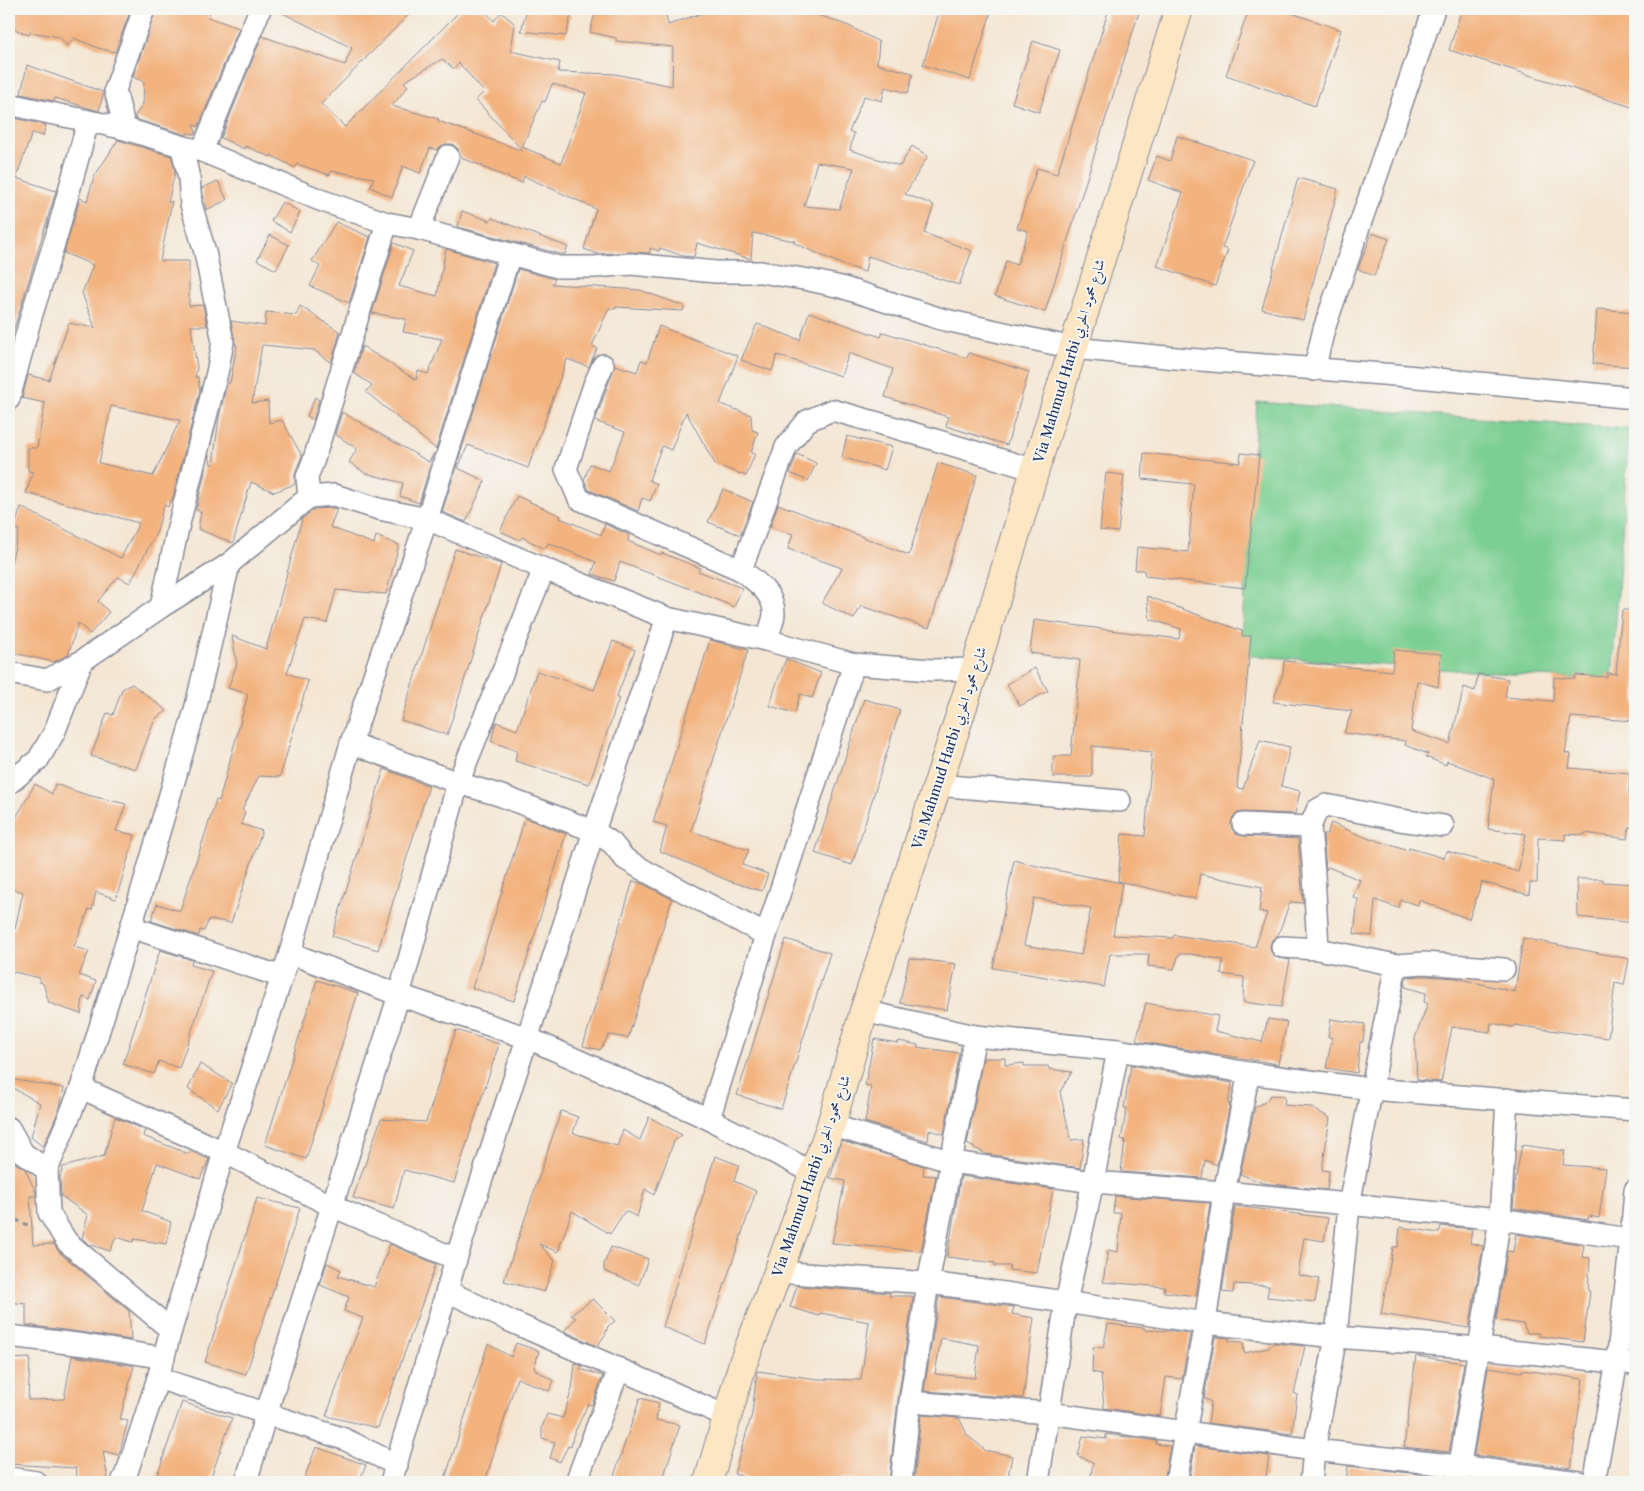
<svg xmlns="http://www.w3.org/2000/svg" width="1644" height="1491" font-family="'Libre Caslon Text',Amiri,serif">
<style>
.green{fill:#7bcf92;stroke:#4b7f78}
.building{fill:#f3b37f;fill-rule:evenodd}
.lines{fill:none;stroke-linecap:round;stroke-linejoin:round}
.street-casing{stroke:#888a98;stroke-width:24}
.secondary-casing{stroke:#888a98;stroke-width:30}
.path{stroke:#888a98;stroke-width:3;stroke-dasharray:4 4;stroke-linecap:butt}
.street{stroke:#fff;stroke-width:21}
.secondary{stroke:#fce6c4;stroke-width:28}
.labels{text-anchor:middle;stroke-width:4;stroke-linejoin:round;paint-order:stroke}
.street-label{font-size:14px;fill:#1b2f5e;stroke:#f6f6f2}
</style>
<rect width="100%" height="100%" fill="#f6f6f2"/>
<filter id="ink" filterUnits="userSpaceOnUse"><feTurbulence type="fractalNoise" baseFrequency=".02" numOctaves="2"/><feDisplacementMap in="SourceGraphic" scale="10" xChannelSelector="R" yChannelSelector="G"/><feConvolveMatrix kernelMatrix="1 2 1 2 8 2 1 2 1" color-interpolation-filters="sRGB"/></filter>
<filter id="wash" filterUnits="userSpaceOnUse"><feTurbulence type="fractalNoise" baseFrequency=".0096" numOctaves="4" result="noise"/><feDisplacementMap in="SourceGraphic" scale="20" xChannelSelector="R" yChannelSelector="G"/><feGaussianBlur stdDeviation="1.12" result="paint"/><feColorMatrix in="noise" values="0 0 0 0 0 0 0 0 0 0 0 0 0 0 0 0 0 1.4 0 .05"/><feComposite in="paint" operator="in"/></filter>
<g filter="url(#wash)">
<rect width="100%" height="100%" fill="#f4e6d3"/>
<polygon class="green" points="1257,402 1629,429 1612,681 1240,655"/>
<g id="blocks">
<g class="building">
<polygon points="9,9 131,9 115,52 98,48 74,38 67,46 60,37 30,32 29,35 9,27"/>
<polygon points="156,9 211,9 208,17 239,28 198,127 193,124 196,132 195,134 188,133 187,135 135,119 135,116 143,104 144,82 133,77"/>
<path d="M 275,9 L 414,9 L 321,104 L 345,127 L 462,9 L 483,9 L 494,21 L 501,12 L 515,24 L 511,51 L 560,62 L 558,72 L 615,74 L 672,86 L 673,47 L 616,41 L 616,38 L 590,32 L 596,9 L 647,9 L 646,12 L 665,10 L 668,25 L 714,9 L 802,9 L 849,26 L 879,42 L 877,64 L 913,73 L 908,93 L 885,87 L 882,101 L 864,96 L 849,132 L 854,133 L 850,150 L 900,166 L 912,146 L 928,156 L 905,194 L 934,205 L 924,233 L 972,251 L 959,285 L 868,256 L 865,272 L 841,264 L 794,243 L 795,241 L 753,233 L 751,259 L 697,243 L 694,257 L 683,256 L 660,248 L 659,251 L 650,248 L 650,253 L 630,252 L 598,254 L 584,249 L 596,209 L 524,176 L 522,183 L 482,167 L 483,166 L 463,159 L 463,157 L 460,156 L 458,149 L 452,144 L 446,144 L 441,146 L 437,150 L 430,148 L 420,173 L 403,166 L 392,197 L 370,187 L 374,178 L 331,171 L 330,175 L 297,164 L 295,168 L 271,155 L 270,157 L 245,146 L 244,149 L 221,138 L 262,36 L 345,65 L 352,48 ZM 442,59 L 454,69 L 459,63 L 484,92 L 476,100 L 523,151 L 438,121 L 439,119 L 392,106 L 408,86 L 404,82 ZM 552,84 L 586,93 L 561,163 L 522,147 L 542,101 L 545,102 ZM 817,162 L 854,168 L 839,209 L 804,206 Z"/>
<polygon points="527,9 547,9 571,15 566,36 521,31"/>
<polygon points="940,9 992,9 970,80 923,65"/>
<polygon points="1109,9 1140,9 1045,312 995,296 1006,261 1017,265 1028,231 1017,228 1037,168 1057,174"/>
<polygon points="1249,9 1280,9 1341,30 1315,106 1226,75"/>
<polygon points="1462,9 1536,9 1559,16 1561,9 1635,9 1635,108 1449,50"/>
<polygon points="1033,41 1060,50 1039,112 1012,103"/>
<polygon points="27,65 103,92 103,95 99,111 55,98 54,101 21,94"/>
<polygon points="9,117 46,125 43,136 32,133 16,178 56,191 13,332 9,332"/>
<polygon points="1177,136 1253,160 1222,248 1228,250 1215,286 1157,266 1183,193 1148,180 1157,156 1170,161"/>
<path d="M 118,140 L 171,156 L 175,172 L 168,203 L 172,201 L 160,261 L 189,261 L 189,306 L 203,305 L 207,326 L 191,326 L 197,368 L 195,377 L 198,377 L 200,390 L 172,501 L 170,501 L 168,507 L 164,505 L 157,531 L 130,583 L 118,577 L 98,601 L 109,612 L 90,634 L 78,623 L 68,655 L 54,662 L 9,652 L 9,571 L 19,530 L 14,529 L 21,507 L 121,558 L 139,523 L 26,493 L 33,472 L 28,471 L 28,448 L 37,448 L 45,403 L 22,398 L 28,375 L 49,380 L 69,323 L 95,328 L 82,293 L 93,265 L 64,253 L 80,198 L 87,201 L 94,177 ZM 111,406 L 180,420 L 153,476 L 99,463 Z"/>
<polygon points="1298,178 1338,189 1303,320 1262,309"/>
<polygon points="218,181 227,200 206,210 202,188"/>
<polygon points="282,202 300,212 290,232 271,221"/>
<polygon points="462,211 490,221 492,218 568,247 565,254 560,254 458,227"/>
<polygon points="336,222 370,237 349,303 310,286 320,266 312,261"/>
<polygon points="1372,233 1389,239 1374,276 1358,269"/>
<polygon points="270,235 289,245 276,270 257,260"/>
<polygon points="394,243 413,251 399,286 437,296 446,249 494,263 436,449 366,392 372,385 354,373 362,346 416,380 418,371 428,374 442,339 403,332 406,319 372,313"/>
<polygon points="518,269 555,279 552,284 640,290 684,306 683,311 616,307 615,309 609,308 592,346 597,348 589,367 567,359 528,468 468,445 458,468 485,481 466,522 442,512"/>
<polygon points="300,306 340,332 331,363 314,350 262,345 252,403 268,401 269,423 282,420 302,456 295,473 295,484 274,492 251,482 233,543 198,529 201,512 196,510 209,455 211,464 213,464 219,417 227,383 230,383 237,345 235,344 231,321 265,326 266,312 296,315"/>
<polygon points="1597,309 1635,312 1635,367 1593,364"/>
<polygon points="809,312 881,337 883,332 967,358 969,353 1029,372 1007,445 946,426 948,417 885,397 893,369 849,353 841,376 777,355 772,371 741,360 757,324 800,340"/>
<polygon points="659,326 738,356 720,404 751,415 752,430 758,432 751,453 755,454 746,476 715,464 686,412 671,450 662,446 649,480 657,484 650,501 642,498 638,511 589,490 584,480 590,464 609,471 625,432 595,421 615,365 637,372 641,360 647,362"/>
<polygon points="315,397 319,400 313,420 307,416"/>
<polygon points="342,412 429,462 434,453 419,503 400,496 403,483 365,473 349,462 357,449 335,434"/>
<polygon points="847,436 892,447 885,470 842,457"/>
<polygon points="1144,453 1240,463 1241,453 1259,455 1245,588 1145,576 1144,570 1135,570 1137,547 1188,552 1194,484 1142,479"/>
<polygon points="797,454 816,463 808,481 790,473"/>
<polygon points="938,463 977,475 929,628 861,606 854,619 822,603 842,568 788,549 793,534 770,527 778,504 909,555"/>
<polygon points="1106,473 1124,475 1118,532 1100,530"/>
<polygon points="723,489 753,502 740,535 708,522"/>
<polygon points="517,496 561,516 560,518 601,535 605,524 629,535 628,541 661,555 662,553 700,568 698,571 742,588 734,607 696,591 620,562 614,581 592,574 596,562 548,543 545,549 522,537 520,540 500,531"/>
<polygon points="333,508 337,509 330,527 374,544 376,536 399,545 386,594 336,590 327,623 305,619 287,673 308,681 280,777 259,776 242,810 245,812 241,824 262,831 231,923 209,919 204,931 200,930 199,936 151,921 157,904 180,911 216,800 219,801 248,694 228,688 237,664 232,636 266,649 302,519 314,509"/>
<polygon points="455,549 501,564 447,735 401,720"/>
<path d="M 1147,596 L 1242,631 L 1242,636 L 1251,636 L 1237,788 L 1243,789 L 1260,740 L 1290,747 L 1281,786 L 1300,791 L 1295,814 L 1243,812 L 1238,813 L 1233,817 L 1231,824 L 1232,829 L 1236,834 L 1242,836 L 1298,839 L 1303,903 L 1290,902 L 1278,935 L 1272,940 L 1270,946 L 1271,952 L 1275,957 L 1290,960 L 1281,1007 L 1243,1002 L 1244,977 L 1221,974 L 1223,960 L 1191,954 L 1179,954 L 1174,969 L 1148,966 L 1149,954 L 1110,954 L 1104,987 L 993,968 L 1014,860 L 1045,868 L 1122,883 L 1113,935 L 1173,938 L 1174,935 L 1255,947 L 1267,913 L 1259,912 L 1262,887 L 1200,874 L 1195,899 L 1118,881 L 1122,834 L 1145,836 L 1152,752 L 1092,746 L 1092,777 L 1053,777 L 1053,756 L 1071,756 L 1080,660 L 1030,653 L 1034,620 L 1179,639 L 1181,629 L 1150,619 ZM 1034,898 L 1091,908 L 1081,955 L 1024,945 Z"/>
<polygon points="1622,610 1635,610 1635,721 1571,717 1565,753 1571,754 1569,768 1630,773 1629,795 1635,796 1635,828 1629,827 1627,839 1585,833 1584,835 1565,834 1565,840 1538,838 1537,883 1530,883 1529,895 1482,882 1469,919 1419,900 1418,905 1401,900 1398,908 1375,900 1372,936 1354,934 1358,899 1353,897 1360,880 1328,867 1326,870 1323,834 1327,834 1331,823 1372,840 1373,839 1408,851 1409,848 1444,858 1447,851 1518,872 1526,834 1488,829 1494,779 1447,761 1446,765 1426,757 1428,754 1405,745 1406,741 1344,733 1352,711 1273,702 1283,673 1284,661 1392,671 1394,650 1441,654 1438,687 1417,681 1411,731 1450,744 1464,687 1475,691 1478,674 1508,679 1505,697 1553,701 1554,677 1575,679 1575,675 1607,677 1607,673 1616,674"/>
<polygon points="710,640 748,650 691,831 749,850 742,865 768,874 762,891 729,881 660,851 667,826 653,822"/>
<polygon points="613,641 635,650 616,698 619,698 589,784 515,761 517,751 491,741 496,722 517,730 537,671 594,690"/>
<polygon points="786,659 821,673 812,698 800,694 795,713 770,706 775,688"/>
<polygon points="1035,668 1048,691 1020,706 1007,684"/>
<polygon points="132,684 167,711 155,719 136,769 91,756 107,713 113,715 122,689"/>
<polygon points="864,699 900,710 852,865 815,853"/>
<polygon points="384,769 429,786 378,950 332,936"/>
<polygon points="35,784 52,794 55,784 87,795 126,804 116,831 135,835 116,899 96,892 92,910 89,909 74,947 89,951 79,975 96,981 90,1000 83,997 81,1014 49,1003 43,983 39,982 40,978 9,971 9,928 15,929 23,892 9,888 9,830"/>
<polygon points="525,818 566,834 514,1001 472,988"/>
<polygon points="1577,879 1603,879 1603,882 1635,884 1635,923 1578,917"/>
<polygon points="633,881 643,884 672,899 628,1038 609,1035 600,1050 583,1046"/>
<polygon points="1523,938 1629,959 1624,985 1615,983 1608,1038 1514,1025 1513,1027 1491,1023 1490,1032 1452,1027 1441,1082 1417,1080 1415,1038 1428,1003 1424,1002 1426,993 1405,987 1406,977 1424,976 1456,978 1515,992"/>
<polygon points="786,939 830,953 781,1109 737,1095"/>
<polygon points="160,950 192,960 191,965 212,971 179,1068 159,1061 154,1074 123,1064"/>
<polygon points="909,958 956,964 947,1010 900,1003"/>
<polygon points="317,980 358,993 306,1159 265,1145"/>
<polygon points="1146,1003 1218,1016 1215,1031 1262,1042 1268,1019 1287,1022 1278,1064 1136,1041"/>
<polygon points="1331,1019 1365,1024 1363,1042 1360,1042 1357,1073 1326,1068 1332,1038 1328,1037"/>
<polygon points="456,1030 499,1044 454,1183 404,1170 394,1209 353,1198 381,1119 426,1122"/>
<polygon points="874,1039 898,1043 899,1041 918,1045 917,1047 959,1053 944,1134 929,1130 928,1141 865,1122 871,1086 865,1085"/>
<polygon points="983,1058 1005,1058 1005,1065 1024,1063 1024,1066 1048,1066 1049,1069 1072,1072 1060,1092 1071,1140 1084,1139 1080,1168 986,1154 967,1144"/>
<polygon points="200,1064 232,1083 218,1109 188,1089"/>
<polygon points="1131,1065 1232,1083 1228,1104 1230,1104 1217,1165 1205,1160 1202,1178 1121,1172 1125,1140 1121,1139 1127,1108 1124,1108"/>
<polygon points="9,1079 64,1088 60,1107 43,1147 31,1137 40,1103 9,1086"/>
<polygon points="1271,1095 1285,1096 1284,1105 1310,1107 1330,1118 1322,1170 1329,1171 1327,1190 1263,1183 1240,1174 1255,1107 1265,1102"/>
<polygon points="561,1111 578,1117 573,1133 617,1146 623,1130 640,1140 649,1117 682,1135 674,1141 654,1195 645,1189 637,1217 625,1211 610,1234 572,1211 558,1252 539,1244 555,1261 544,1292 504,1281"/>
<polygon points="115,1117 145,1130 143,1136 189,1154 190,1151 209,1159 200,1179 157,1163 142,1211 171,1222 166,1244 134,1239 133,1242 116,1237 110,1251 88,1244 82,1238 88,1215 61,1196 60,1177 63,1167 104,1156"/>
<polygon points="842,1141 924,1166 923,1175 936,1176 921,1251 832,1243 845,1181 830,1178"/>
<polygon points="1522,1145 1565,1151 1563,1165 1606,1168 1599,1218 1589,1216 1588,1220 1513,1208 1515,1182"/>
<polygon points="9,1153 15,1163 25,1169 36,1193 36,1196 30,1196 33,1245 54,1244 59,1252 129,1311 131,1340 87,1333 26,1325 26,1304 9,1302"/>
<polygon points="715,1156 739,1165 734,1181 756,1191 705,1344 663,1327"/>
<polygon points="961,1176 1053,1189 1037,1273 1009,1270 1010,1266 995,1266 995,1263 947,1257"/>
<polygon points="1115,1196 1210,1203 1196,1296 1164,1292 1165,1287 1103,1282 1108,1250 1118,1252 1121,1213 1113,1213"/>
<polygon points="257,1198 300,1208 246,1374 205,1362"/>
<polygon points="1235,1206 1328,1218 1324,1241 1304,1238 1298,1275 1319,1279 1315,1302 1267,1297 1269,1286 1234,1284 1233,1293 1222,1292"/>
<polygon points="1441,1226 1472,1229 1470,1243 1483,1246 1469,1328 1381,1314 1393,1247 1398,1247 1400,1227 1439,1233"/>
<polygon points="1516,1234 1584,1245 1582,1257 1590,1258 1588,1291 1590,1292 1583,1342 1539,1336 1539,1333 1527,1333 1523,1324 1496,1320 1507,1251 1513,1252"/>
<polygon points="390,1244 436,1264 378,1428 326,1416 363,1318 344,1311 349,1297 320,1285 327,1263 341,1270 338,1276 374,1287"/>
<polygon points="611,1247 648,1259 639,1285 604,1271 604,1264"/>
<polygon points="797,1286 890,1293 889,1296 913,1296 898,1400 889,1482 865,1482 841,1477 840,1482 760,1482 734,1474 752,1414 757,1371 818,1379 861,1380 869,1322 820,1313 819,1316 790,1307"/>
<path d="M 939,1297 L 1014,1307 L 1012,1314 L 1034,1318 L 1023,1398 L 924,1391 ZM 941,1338 L 979,1345 L 975,1378 L 935,1374 Z"/>
<polygon points="593,1299 615,1321 608,1326 605,1335 597,1346 564,1331 576,1318 571,1315"/>
<polygon points="1108,1324 1145,1328 1145,1330 1174,1331 1190,1333 1182,1379 1166,1377 1160,1416 1104,1408 1101,1374 1092,1372 1093,1347 1103,1348"/>
<polygon points="1215,1337 1229,1338 1229,1341 1243,1342 1244,1353 1269,1348 1273,1343 1305,1346 1294,1394 1297,1394 1292,1434 1208,1423 1211,1402 1204,1398"/>
<polygon points="516,1343 539,1351 534,1369 554,1381 549,1391 517,1378 485,1482 444,1482 488,1344 511,1357"/>
<polygon points="72,1356 134,1366 120,1419 128,1421 119,1455 103,1451 108,1480 98,1482 78,1482 76,1468 9,1464 9,1359 30,1358 28,1400 64,1399"/>
<polygon points="1416,1356 1464,1363 1449,1452 1404,1447"/>
<polygon points="575,1363 582,1366 580,1369 603,1376 592,1405 588,1404 573,1436 571,1447 568,1446 560,1462 550,1458 555,1442 542,1438 542,1427 547,1414 563,1418 572,1389"/>
<polygon points="1488,1367 1522,1372 1522,1370 1538,1372 1583,1379 1571,1468 1474,1455"/>
<polygon points="640,1398 659,1403 656,1420 680,1425 662,1482 612,1482"/>
<polygon points="182,1402 232,1418 209,1482 155,1482"/>
<polygon points="921,1415 959,1418 966,1432 966,1434 986,1451 989,1451 1012,1456 1007,1482 914,1482"/>
<polygon points="1106,1434 1157,1441 1156,1444 1170,1446 1164,1482 1090,1482 1093,1462 1078,1456 1083,1436 1106,1439"/>
<polygon points="1195,1446 1269,1456 1266,1477 1250,1482 1189,1482"/>
<polygon points="316,1447 366,1465 359,1482 303,1482"/>
<polygon points="1348,1466 1445,1477 1445,1482 1346,1482"/>
</g>
</g>
</g>
<g filter="url(#ink)">
<use href="#blocks" fill-opacity="0" stroke="#888a98" stroke-width="1"/>
<g class="lines">
<defs>
<g id="street">
<path d="M 9,104 C 47,113 86,120 125,129 C 151,136 175,146 202,151 L 320,200 L 387,223 L 419,229 L 558,267 L 594,267 L 631,264 L 716,272 L 761,272 L 809,280 L 841,287 L 941,319 L 1073,348 L 1187,359 L 1396,375 L 1635,398"/>
<polyline points="125,129 115,90 144,9"/>
<polyline points="202,151 260,9"/>
<polyline points="419,229 448,156"/>
<path d="M 603,365 L 594,385 L 566,469 L 579,499 L 741,570 C 755,581 774,593 774,613 C 774,621 769,632 766,640"/>
<polyline points="1314,370 1324,329 1434,9"/>
<polyline points="9,399 31,317 57,234 88,122"/>
<polyline points="309,497 307,477 314,459 387,223"/>
<polyline points="741,570 786,447 807,421 832,410 896,428 1035,470"/>
<polyline points="161,607 178,528 217,373 223,342 205,252 191,204 189,178 182,148"/>
<polyline points="9,673 47,680 82,661 161,607 229,564 309,497 334,495 379,509 427,519 544,569 667,618 766,640 854,664 932,670 975,669"/>
<polyline points="351,743 458,783 499,795 594,831 612,843 625,859 647,872 766,935"/>
<polyline points="9,783 38,760 54,733 82,661"/>
<polyline points="937,785 1120,801"/>
<polyline points="1243,824 1310,827 1317,810 1326,805 1400,820 1443,826"/>
<polyline points="1310,827 1314,874 1318,949"/>
<polyline points="131,927 282,977"/>
<polyline points="1282,947 1318,949 1396,965 1424,963 1504,969"/>
<polyline points="290,953 399,995 528,1038 709,1119 814,1173"/>
<polyline points="864,1011 975,1036 1118,1050 1249,1073 1371,1089 1635,1110"/>
<polyline points="81,1088 224,1152 332,1206 456,1259"/>
<polyline points="709,1119 766,935 854,664"/>
<polyline points="831,1125 952,1162 1093,1182 1224,1192 1500,1219 1635,1240"/>
<polyline points="9,1128 23,1153 47,1170"/>
<polyline points="778,1272 928,1283 984,1290 1205,1323 1336,1337 1480,1348 1635,1364"/>
<polyline points="447,1291 510,1321 726,1416"/>
<polyline points="171,1330 67,1242 49,1213 47,1170 81,1088 131,927 195,710 229,564"/>
<polyline points="9,1336 85,1345 164,1358"/>
<polyline points="158,1378 344,1439 397,1465"/>
<polyline points="910,1402 1049,1413 1314,1450 1459,1466 1579,1482"/>
<polyline points="9,1478 36,1482"/>
<polyline points="122,1482 128,1469 158,1378 171,1330 224,1152 290,953 351,743 427,519 510,254"/>
<polyline points="246,1482 266,1414 399,995 458,783 544,569"/>
<polyline points="391,1482 456,1259 594,831 667,618"/>
<polyline points="576,1482 619,1369"/>
<polyline points="901,1482 910,1402 928,1283 975,1036"/>
<polyline points="1038,1482 1066,1302 1093,1182 1118,1050"/>
<polyline points="1176,1482 1205,1323 1224,1192 1249,1073"/>
<polyline points="1311,1482 1314,1450 1336,1337 1349,1205 1396,965"/>
<polyline points="1457,1482 1500,1219 1507,1099"/>
<polyline points="1594,1482 1617,1362 1631,1240 1635,1190"/>
</g>
<polyline id="secondary" points="708,1482 743,1363 778,1272 831,1125 864,1011 975,669 1035,470 1179,9"/>
</defs>
<use href="#street" class="street-casing"/>
<use href="#secondary" class="secondary-casing"/>
<polyline class="path" points="9,1217 30,1226"/>
<use href="#street" class="street"/>
<use href="#secondary" class="secondary"/>
</g>
</g>
<g class="labels">
<g class="street-label">
<text transform="translate(1069 361) rotate(-73)" y="5">Via Mahmud Harbi شارع محمود الحربي</text>
<text transform="translate(949 748) rotate(-72)" y="5">Via Mahmud Harbi شارع محمود الحربي</text>
<text transform="translate(811 1176) rotate(-71)" y="5">Via Mahmud Harbi شارع محمود الحربي</text>
</g>
</g>
<rect width="1644" height="1491" fill="none" stroke="#f6f6f2" stroke-width="30"/>
</svg>
